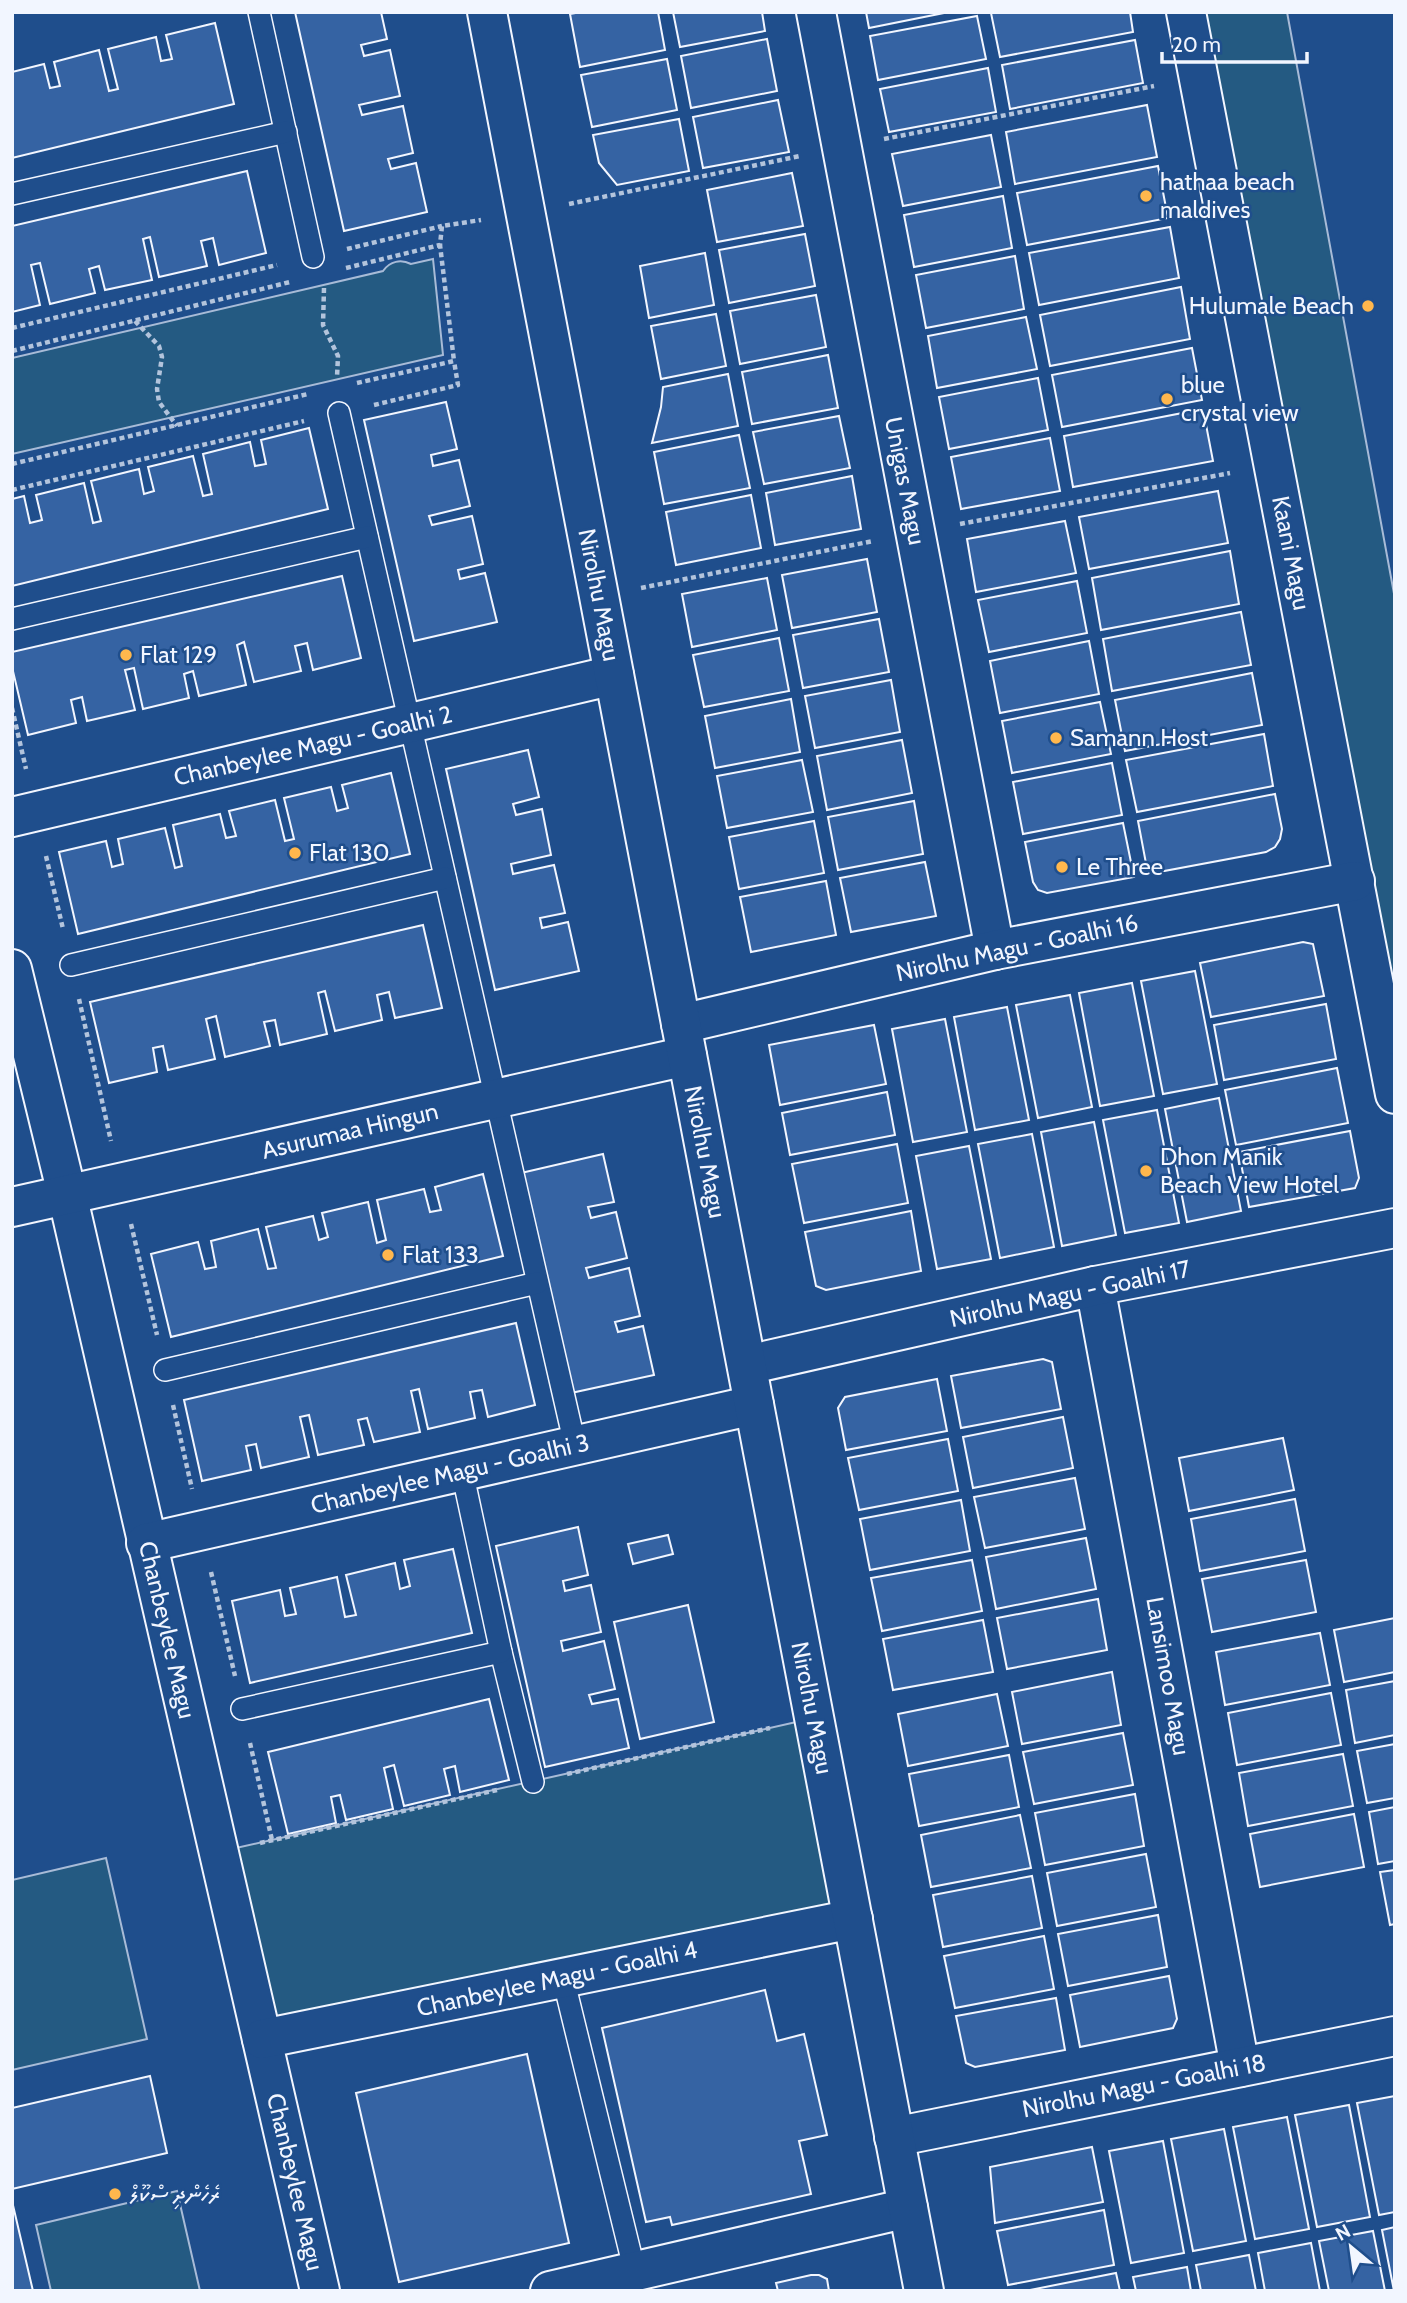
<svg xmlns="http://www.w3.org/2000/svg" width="1407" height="2303" font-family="Cabin,'Noto Sans Thaana',sans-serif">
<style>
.green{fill:#245a82;stroke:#a8bbd7;stroke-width:2}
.building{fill:#3563a3;stroke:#f2f6ff;stroke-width:2}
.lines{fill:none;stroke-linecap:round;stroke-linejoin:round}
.lane-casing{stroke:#f2f6ff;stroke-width:24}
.street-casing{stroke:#f2f6ff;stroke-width:42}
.secondary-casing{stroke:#f2f6ff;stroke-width:42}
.path{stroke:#b3c4dc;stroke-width:4.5;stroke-dasharray:5 3.5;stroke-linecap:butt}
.lane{stroke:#1f4e8c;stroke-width:21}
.street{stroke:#1f4e8c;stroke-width:38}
.secondary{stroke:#1f4e8c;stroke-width:38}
.poi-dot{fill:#ffb74d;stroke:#1f4e8c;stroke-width:2.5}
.labels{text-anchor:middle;stroke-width:5;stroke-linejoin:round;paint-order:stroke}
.poi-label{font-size:24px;fill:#f2f6ff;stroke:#1f4e8c;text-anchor:start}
.street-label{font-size:24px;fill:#f2f6ff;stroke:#1f4e8c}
</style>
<rect width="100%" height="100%" fill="#1f4e8c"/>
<g class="green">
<polygon points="1186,12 1287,12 1395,599 1395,1094"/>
<path d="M 433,259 L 443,355 L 12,454 L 12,358 L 383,271 C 390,261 401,259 411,264 Z"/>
<polygon points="814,1718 853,1919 262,2039 218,1852"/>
<polygon points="106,1858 147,2039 12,2070 12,1880"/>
<polygon points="177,2191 200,2291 51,2291 36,2225"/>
</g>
<g class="building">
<polygon points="295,12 381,12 387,39 361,45 364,56 390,50 400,96 359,105 362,115 403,106 413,153 388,159 391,169 416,163 427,212 344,231"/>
<polygon points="581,12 658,12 665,50 580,67 570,14"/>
<polygon points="673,12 762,12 765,31 680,47"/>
<polygon points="866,12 949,12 869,28"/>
<polygon points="1130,12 1133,32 1000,57 991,13"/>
<polygon points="977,16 986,59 878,80 870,36"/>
<polygon points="215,23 234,104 12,158 12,72 44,64 50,88 60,86 54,62 99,50 109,91 118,89 108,49 156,37 161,61 172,59 166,35"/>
<polygon points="767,39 777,91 691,108 681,56"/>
<polygon points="1135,40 1143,83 1010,109 1002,65"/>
<polygon points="667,59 677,110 592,127 581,75"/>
<polygon points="988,68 996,112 889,132 880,89"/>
<polygon points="778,100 789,152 703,168 693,117"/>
<polygon points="1147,105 1157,157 1015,184 1006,132"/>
<polygon points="679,119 689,171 617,185 599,163 593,135"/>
<polygon points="991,135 1001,187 903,206 892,154"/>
<polygon points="1158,166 1168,218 1027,245 1017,193"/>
<polygon points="247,171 266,253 219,265 213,238 201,241 207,266 159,277 150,237 143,239 152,280 105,290 99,266 89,269 95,293 50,304 40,263 31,265 40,305 12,312 12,226"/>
<polygon points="792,173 803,226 717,242 707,190"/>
<polygon points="1003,196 1012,248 914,267 904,215"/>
<polygon points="1170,227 1179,278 1039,305 1029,253"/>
<polygon points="805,234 815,286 729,303 719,250"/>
<polygon points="705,253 714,305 649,318 640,266"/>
<polygon points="1015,256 1024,309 926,328 916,275"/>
<polygon points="1181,287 1190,339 1050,366 1040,315"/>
<polygon points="816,295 826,347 740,364 730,311"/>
<polygon points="716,314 726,366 661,379 651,326"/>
<polygon points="1026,317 1037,369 937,388 928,336"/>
<polygon points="1192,348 1202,400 1062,427 1052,375"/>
<polygon points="828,355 838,408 752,424 742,372"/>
<polygon points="728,374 738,426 652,443 661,407 663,387"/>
<polygon points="1038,378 1048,430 949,449 939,397"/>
<polygon points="446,402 457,449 431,455 433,466 459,460 470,506 429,516 432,525 472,516 483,564 458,570 460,579 485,573 497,622 414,641 364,420"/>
<polygon points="1203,409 1213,461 1073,487 1064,436"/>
<polygon points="839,416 850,468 764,484 753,432"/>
<polygon points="309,428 328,509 12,586 12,499 24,496 30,523 42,520 36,495 84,483 93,523 101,521 91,481 139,469 144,494 154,491 148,467 193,456 203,496 212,494 203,454 250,442 255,466 266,464 261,440"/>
<polygon points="739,435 750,488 664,504 654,452"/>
<polygon points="1050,438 1060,491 961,509 951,457"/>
<polygon points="852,476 861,529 775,545 766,493"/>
<polygon points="1218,491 1228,543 1089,569 1079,517"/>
<polygon points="751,495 761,548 676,565 666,512"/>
<polygon points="1065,521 1076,573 976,592 967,539"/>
<polygon points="1230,551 1239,604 1101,630 1092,578"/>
<polygon points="867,559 877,612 792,628 782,575"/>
<polygon points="342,576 361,658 313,670 307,643 295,646 301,671 254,682 244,642 237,645 246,685 199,696 193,671 184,674 189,698 143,709 134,668 125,670 135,710 87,721 82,697 71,700 76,723 28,735 12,667 12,652"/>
<polygon points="767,578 777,630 692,647 682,594"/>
<polygon points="1077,581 1087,633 989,652 978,600"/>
<polygon points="1241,612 1251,665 1112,691 1103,639"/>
<polygon points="879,619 889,672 803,688 793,635"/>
<polygon points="779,638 789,691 704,707 693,655"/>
<polygon points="1089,641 1099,694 1000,713 990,661"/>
<polygon points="1252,673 1262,725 1125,751 1115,700"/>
<polygon points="891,680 900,732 815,748 805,696"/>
<polygon points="791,699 800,752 715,768 705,716"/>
<polygon points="1100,702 1111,754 1012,773 1002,721"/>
<polygon points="1264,734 1273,786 1137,812 1126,760"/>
<polygon points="902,740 912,793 827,810 817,756"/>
<polygon points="528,750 539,797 513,804 516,815 542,809 551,855 511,864 513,874 554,865 565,913 540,918 542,928 568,922 579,971 495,990 446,769"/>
<polygon points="802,760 813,812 727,828 717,776"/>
<polygon points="1112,763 1122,815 1023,834 1013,782"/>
<polygon points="391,773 410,854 78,934 59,852 106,841 112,867 123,864 118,839 165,828 175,868 182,866 173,825 220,814 226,838 236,836 229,811 275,800 285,841 294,839 284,798 331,787 337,811 348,808 342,785"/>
<polygon points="1275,794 1282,829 1280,839 1275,847 1266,852 1148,874 1138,821"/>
<polygon points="914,801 923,854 838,870 828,817"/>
<polygon points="814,821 824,873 739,889 729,837"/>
<polygon points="1123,823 1134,877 1047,893 1038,890 1033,882 1025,842"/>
<polygon points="925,862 936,916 851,932 840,878"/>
<polygon points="826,881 836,935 751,952 740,897"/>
<polygon points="423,925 442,1008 395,1018 389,992 377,995 382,1020 335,1031 325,991 318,993 327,1034 280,1045 275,1020 264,1022 270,1046 225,1057 216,1016 206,1019 215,1059 168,1070 163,1046 153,1048 157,1072 109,1083 90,1002"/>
<polygon points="1303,942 1313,944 1324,996 1211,1017 1200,963"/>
<polygon points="1195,971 1217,1084 1163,1094 1141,981"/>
<polygon points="1132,983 1154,1096 1100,1106 1079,993"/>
<polygon points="1070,995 1092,1107 1038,1118 1016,1005"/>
<polygon points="1326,1004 1336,1059 1224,1080 1214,1025"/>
<polygon points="1007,1007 1029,1120 975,1130 954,1017"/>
<polygon points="945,1019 967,1132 913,1142 892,1029"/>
<polygon points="874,1025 886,1084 780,1105 769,1045"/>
<polygon points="1337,1068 1348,1123 1236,1145 1225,1090"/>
<polygon points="887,1092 895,1135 790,1155 782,1113"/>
<polygon points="1219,1098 1241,1211 1187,1222 1165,1109"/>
<polygon points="1157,1110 1179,1223 1125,1233 1103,1120"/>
<polygon points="1094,1122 1116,1235 1062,1246 1041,1132"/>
<polygon points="1350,1131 1359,1178 1355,1188 1249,1207 1239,1152"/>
<polygon points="1032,1134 1054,1247 1000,1258 978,1144"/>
<polygon points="897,1144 908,1203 804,1223 792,1164"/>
<polygon points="969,1146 991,1259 937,1269 916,1156"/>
<polygon points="603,1154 614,1202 588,1207 591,1218 616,1212 627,1258 586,1268 589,1278 629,1268 640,1316 615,1322 618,1332 643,1326 654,1375 571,1393 521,1173"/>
<polygon points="483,1174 503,1256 171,1337 151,1254 198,1242 205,1269 216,1267 211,1241 258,1229 268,1269 276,1268 266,1227 313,1216 319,1240 328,1237 322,1213 368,1202 377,1243 386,1240 377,1200 424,1189 430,1212 441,1210 435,1187"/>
<polygon points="911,1211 921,1271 826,1290 816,1286 805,1232"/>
<polygon points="516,1323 535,1405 488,1417 482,1390 470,1392 475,1418 428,1429 419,1389 411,1391 420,1432 374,1442 367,1418 358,1420 364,1445 318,1455 309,1415 300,1417 309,1457 261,1468 256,1444 246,1446 251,1470 202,1481 184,1400"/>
<polygon points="1043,1359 1052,1362 1061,1409 961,1428 951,1376"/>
<polygon points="937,1379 947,1431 846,1450 838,1408 845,1397"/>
<polygon points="1063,1417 1073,1468 973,1488 963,1437"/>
<polygon points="1283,1438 1294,1490 1189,1511 1179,1458"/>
<polygon points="948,1439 958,1491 859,1510 848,1458"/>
<polygon points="1075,1478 1085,1529 985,1548 974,1497"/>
<polygon points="1295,1499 1305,1551 1200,1571 1191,1519"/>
<polygon points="961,1500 970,1551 870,1570 860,1519"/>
<polygon points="578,1527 588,1575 563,1581 565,1591 591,1585 601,1632 561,1641 563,1651 604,1641 615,1689 589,1695 592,1704 618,1699 629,1748 545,1767 496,1546"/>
<polygon points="668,1535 673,1554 633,1564 628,1544"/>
<polygon points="1086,1538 1096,1589 996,1609 986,1557"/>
<polygon points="453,1549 472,1633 250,1683 232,1601 280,1590 285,1616 296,1614 290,1588 337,1577 345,1617 356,1615 346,1575 395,1563 400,1589 410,1586 404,1560"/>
<polygon points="972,1560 982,1611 882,1631 871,1578"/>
<polygon points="1306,1560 1316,1612 1212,1632 1202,1579"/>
<polygon points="1098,1599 1107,1650 1007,1669 997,1618"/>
<polygon points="688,1605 714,1722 640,1739 614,1622"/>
<polygon points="1395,1618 1395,1672 1344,1682 1334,1630"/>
<polygon points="983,1620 993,1672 893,1690 883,1639"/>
<polygon points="1320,1633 1330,1685 1225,1705 1216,1652"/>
<polygon points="1112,1672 1121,1725 1022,1744 1012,1692"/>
<polygon points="1395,1681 1395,1735 1355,1743 1346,1690"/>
<polygon points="1331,1693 1341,1745 1237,1765 1228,1713"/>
<polygon points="997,1694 1008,1746 908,1766 898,1714"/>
<polygon points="489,1699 509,1780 460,1792 455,1766 444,1769 450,1795 404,1806 394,1765 384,1768 393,1809 346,1820 340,1795 331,1797 336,1823 288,1834 268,1752"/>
<polygon points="1123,1733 1133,1785 1034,1804 1023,1752"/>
<polygon points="1395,1744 1395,1798 1367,1803 1357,1751"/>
<polygon points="1343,1754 1353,1806 1248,1826 1239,1773"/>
<polygon points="1009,1755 1019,1807 919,1826 909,1774"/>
<polygon points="1135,1794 1144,1846 1045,1865 1035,1813"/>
<polygon points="1395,1807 1395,1861 1378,1864 1369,1812"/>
<polygon points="1354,1814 1364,1867 1260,1887 1250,1834"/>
<polygon points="1020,1815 1031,1868 931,1887 921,1835"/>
<polygon points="1146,1854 1156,1907 1057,1926 1047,1873"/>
<polygon points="1395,1870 1395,1924 1390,1925 1380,1872"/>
<polygon points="1032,1876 1042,1928 943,1947 933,1895"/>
<polygon points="1158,1915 1167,1967 1068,1986 1058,1934"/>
<polygon points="1044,1936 1054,1989 955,2008 944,1956"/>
<polygon points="1169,1976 1177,2019 1173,2028 1080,2047 1070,1995"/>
<polygon points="765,1990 777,2041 804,2034 827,2135 799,2141 811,2194 672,2225 670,2217 646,2222 602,2028"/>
<polygon points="1056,1998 1065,2050 975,2067 966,2063 956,2016"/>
<polygon points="527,2054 569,2243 399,2282 356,2093"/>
<polygon points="150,2076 167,2153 12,2189 12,2108"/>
<polygon points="1395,2096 1395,2212 1379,2215 1357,2103"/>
<polygon points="1349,2105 1370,2217 1317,2227 1295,2115"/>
<polygon points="1287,2117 1309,2229 1255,2239 1233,2127"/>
<polygon points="1224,2129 1246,2241 1193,2251 1171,2139"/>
<polygon points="1163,2141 1184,2253 1131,2263 1109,2151"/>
<polygon points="1092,2147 1103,2202 995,2223 990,2167"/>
<polygon points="12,2201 33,2291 12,2291"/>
<polygon points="1104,2210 1114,2265 1008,2285 997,2231"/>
<polygon points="1395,2227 1395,2291 1394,2291 1382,2230"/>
<polygon points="1373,2231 1385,2291 1329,2291 1319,2241"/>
<polygon points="1311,2243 1320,2291 1265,2291 1258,2253"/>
<polygon points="1249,2255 1256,2291 1201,2291 1196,2265"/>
<polygon points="1187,2267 1191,2291 1136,2291 1133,2277"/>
<polygon points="1116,2273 1120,2291 1025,2291"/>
<polygon points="811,2275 819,2275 827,2279 829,2291 778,2291 776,2283"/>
</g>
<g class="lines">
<defs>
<g id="lane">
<polyline points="259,12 313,257"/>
<polyline points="12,194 286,132"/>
<polyline points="339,413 575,1445"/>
<polyline points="12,619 367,537"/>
<polyline points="71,965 445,878"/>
<polyline points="165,1370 537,1283"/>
<polyline points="501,1652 533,1782"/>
<polyline points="242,1709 501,1652 462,1471"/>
<polyline points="563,1978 635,2272"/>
</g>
<g id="street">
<polyline points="816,12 995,950"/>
<polyline points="1186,12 1395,1094"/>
<polyline points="12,817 614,675"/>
<polyline points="12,969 67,1194 320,2291"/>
<polyline points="681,1024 995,950 1355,881"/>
<polyline points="12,1207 687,1056"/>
<polyline points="1095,1286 1240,2067"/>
<polyline points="747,1365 1095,1286 1395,1228"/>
<polyline points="146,1543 754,1405"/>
<polyline points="262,2039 853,1919"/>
<polyline points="894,2137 1395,2036"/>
<polyline points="550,2291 908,2208"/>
</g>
<polyline id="secondary" points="487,12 924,2291"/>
</defs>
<use href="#lane" class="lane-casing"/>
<use href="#street" class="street-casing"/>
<use href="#secondary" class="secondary-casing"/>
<g class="path">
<polyline points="884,139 1154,86"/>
<polyline points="569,204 800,156"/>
<polyline points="347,249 442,226"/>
<polyline points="346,268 440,245 442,226 481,220"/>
<polyline points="324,288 323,325 338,356 337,377"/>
<polyline points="135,321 159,346 162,357 157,389 159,402 177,426"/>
<polyline points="12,328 277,265"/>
<polyline points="12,351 290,282"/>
<polyline points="357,383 454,361 440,245"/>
<polyline points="374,405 458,385 454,361"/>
<polyline points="12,464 308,394"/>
<polyline points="12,490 304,421"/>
<polyline points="960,524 1230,473"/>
<polyline points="641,588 873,541"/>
<polyline points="12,708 26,769"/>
<polyline points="46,856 63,929"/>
<polyline points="79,999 111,1141"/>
<polyline points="131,1224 157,1335"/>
<polyline points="173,1405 192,1489"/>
<polyline points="211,1572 235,1676"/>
<polyline points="250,1743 272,1840"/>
<polyline points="567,1774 770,1728"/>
<polyline points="260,1843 497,1790"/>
</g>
<use href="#lane" class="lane"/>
<use href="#street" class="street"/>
<use href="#secondary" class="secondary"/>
</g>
<g class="poi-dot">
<circle cx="1146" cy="196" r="7"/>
<circle cx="1368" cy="306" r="7"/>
<circle cx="1167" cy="399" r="7"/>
<circle cx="126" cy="655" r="7"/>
<circle cx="1056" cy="738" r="7"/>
<circle cx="295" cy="853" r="7"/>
<circle cx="1062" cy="867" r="7"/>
<circle cx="1146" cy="1171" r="7"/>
<circle cx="388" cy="1255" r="7"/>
<circle cx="115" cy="2194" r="7"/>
</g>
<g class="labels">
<g class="poi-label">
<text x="1160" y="190">hathaa beach<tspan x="1160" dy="28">maldives</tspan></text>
<text x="1354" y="314" text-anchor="end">Hulumale Beach</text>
<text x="1181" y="393">blue<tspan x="1181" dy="28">crystal view</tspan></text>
<text x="140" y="663">Flat 129</text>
<text x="1070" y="746">Samann Host</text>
<text x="309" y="861">Flat 130</text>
<text x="1076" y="875">Le Three</text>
<text x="1160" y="1165">Dhon Manik<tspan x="1160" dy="28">Beach View Hotel</tspan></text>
<text x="402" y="1263">Flat 133</text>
<text x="129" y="2202">ރެހެންދި ސްކޫލް</text>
</g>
<g class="street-label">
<text transform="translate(905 481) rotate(79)" y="8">Unigas Magu</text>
<text transform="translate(1291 553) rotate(79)" y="8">Kaani Magu</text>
<text transform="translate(599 595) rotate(79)" y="8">Nirolhu Magu</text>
<text transform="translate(313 746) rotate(-13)" y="8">Chanbeylee Magu - Goalhi 2</text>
<text transform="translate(1017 948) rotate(-12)" y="8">Nirolhu Magu - Goalhi 16</text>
<text transform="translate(350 1131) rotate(-13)" y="8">Asurumaa Hingun</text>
<text transform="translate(705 1152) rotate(79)" y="8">Nirolhu Magu</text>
<text transform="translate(1070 1294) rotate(-12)" y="8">Nirolhu Magu - Goalhi 17</text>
<text transform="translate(450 1474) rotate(-13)" y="8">Chanbeylee Magu - Goalhi 3</text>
<text transform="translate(167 1630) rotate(77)" y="8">Chanbeylee Magu</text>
<text transform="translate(1168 1676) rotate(80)" y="8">Lansimoo Magu</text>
<text transform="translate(812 1708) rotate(79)" y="8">Nirolhu Magu</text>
<text transform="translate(557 1979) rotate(-12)" y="8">Chanbeylee Magu - Goalhi 4</text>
<text transform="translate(1144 2086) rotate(-11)" y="8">Nirolhu Magu - Goalhi 18</text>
<text transform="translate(295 2182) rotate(77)" y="8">Chanbeylee Magu</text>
</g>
</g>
<rect width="1407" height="2303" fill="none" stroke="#f2f6ff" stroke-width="28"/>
<g transform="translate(1351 2247) rotate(331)" stroke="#1f4e8c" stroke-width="5" paint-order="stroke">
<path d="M0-5L12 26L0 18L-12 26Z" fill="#f2f6ff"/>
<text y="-10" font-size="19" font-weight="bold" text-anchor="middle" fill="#f2f6ff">N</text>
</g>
<path d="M1162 52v10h145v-10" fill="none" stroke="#f2f6ff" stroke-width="3.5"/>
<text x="1172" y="52" font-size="21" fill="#f2f6ff" stroke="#1f4e8c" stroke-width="5" paint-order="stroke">20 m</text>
</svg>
